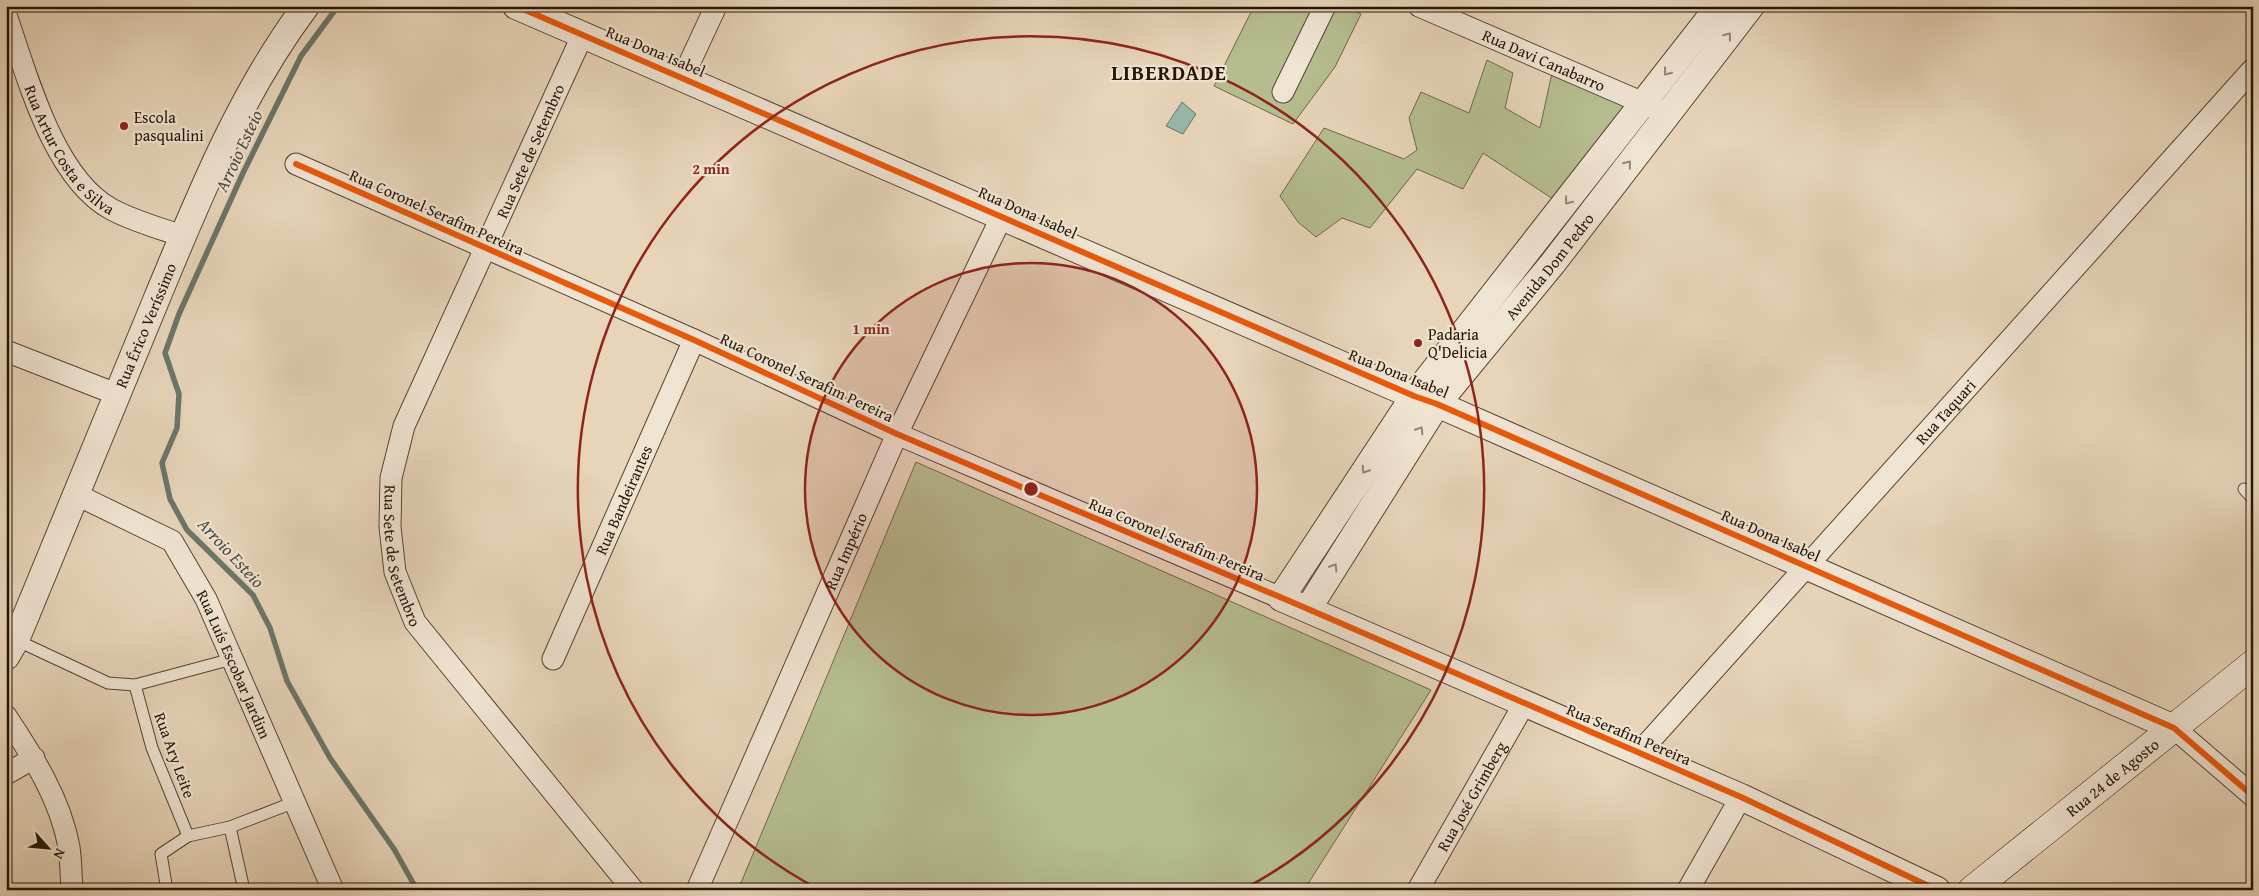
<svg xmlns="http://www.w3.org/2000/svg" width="2259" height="896" font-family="'Gentium Book Plus',serif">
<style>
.green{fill:#b5bd8f;stroke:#6e684a}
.water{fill:#97b8ad;stroke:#6a766a}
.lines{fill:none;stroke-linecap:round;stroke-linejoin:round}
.stream{stroke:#6a766a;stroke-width:5.5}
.service-casing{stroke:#564432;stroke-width:13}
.minor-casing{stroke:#564432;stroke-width:23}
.tertiary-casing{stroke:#564432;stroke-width:28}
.secondary-casing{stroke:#261405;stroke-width:29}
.service{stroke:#efe3d2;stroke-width:11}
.minor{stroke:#efe3d2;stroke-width:21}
.tertiary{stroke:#efe3d2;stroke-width:26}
.secondary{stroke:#efe3d2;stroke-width:28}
.cycleway-casing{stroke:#efe3d2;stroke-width:9}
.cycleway{stroke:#e8590c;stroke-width:6}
.oneway{stroke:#958676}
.ring{fill:none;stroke:#8f2418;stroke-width:2.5}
.poi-dot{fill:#8f2418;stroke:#efe3d2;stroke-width:2}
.labels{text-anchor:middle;stroke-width:4.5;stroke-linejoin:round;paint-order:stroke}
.street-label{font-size:16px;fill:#261405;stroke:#efe3d2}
.poi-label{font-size:16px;fill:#261405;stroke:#efe3d2;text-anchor:start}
.water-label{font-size:18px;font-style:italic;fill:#4e4d40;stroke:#efe3d2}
.district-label{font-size:21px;font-weight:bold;letter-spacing:1px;fill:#261405;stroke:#efe3d2}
.centre{fill:#8f2418;stroke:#efe3d2;stroke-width:2.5}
.ring-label{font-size:15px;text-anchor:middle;font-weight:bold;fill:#8f2418;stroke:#efe3d2;stroke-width:4.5;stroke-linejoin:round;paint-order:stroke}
</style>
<rect width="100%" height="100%" fill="#e7d4b9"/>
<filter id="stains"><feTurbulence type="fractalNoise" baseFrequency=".004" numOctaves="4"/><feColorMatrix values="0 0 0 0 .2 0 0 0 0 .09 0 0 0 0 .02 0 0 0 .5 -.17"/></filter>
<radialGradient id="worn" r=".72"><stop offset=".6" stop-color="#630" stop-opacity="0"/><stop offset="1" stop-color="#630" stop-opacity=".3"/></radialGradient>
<g class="green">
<polygon points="1254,6 1343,6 1361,14 1335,67 1293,124 1214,86"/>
<polygon points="1487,60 1513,73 1505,108 1540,128 1552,73 1638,109 1556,201 1483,153 1463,189 1417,169 1370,228 1342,218 1316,237 1298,222 1280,196 1324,128 1404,159 1417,150 1409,118 1421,92 1469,113"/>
<polygon points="916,462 1431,690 1304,890 738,890"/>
</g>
<polygon class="water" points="1182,102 1196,114 1183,134 1166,126"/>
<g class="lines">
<polyline class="stream" points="338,6 301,56 243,173 179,314 165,353 179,394 177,428 162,463 170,499 187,530 253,595 270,628 287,681 330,758 394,849 417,890"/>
<defs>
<g id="service">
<polyline points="2244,489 2253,499"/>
<polyline points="16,640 108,683 135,685 232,659"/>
<polyline points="135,685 152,748 188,836"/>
<polyline points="230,827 244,890"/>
<polyline points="167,890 161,854 188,836 230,827 295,802"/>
</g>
<g id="minor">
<path id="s1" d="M 1419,6 L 1657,109"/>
<path id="s2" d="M 6,15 C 27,75 53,177 111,209 C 133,221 159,228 182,236"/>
<path id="s3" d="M 583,34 L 404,426 L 391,478 L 390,527 L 395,572 L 415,622 L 633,890"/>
<polyline points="683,77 716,6"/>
<polyline points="1283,92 1325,6"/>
<polyline points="296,164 694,340 897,434 1281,598"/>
<polyline points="6,351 116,394"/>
<path id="s4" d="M 75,494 L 172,541 L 206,599 L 333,890"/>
<path id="s5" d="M 553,659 L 694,340"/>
<path d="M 6,716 C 33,757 60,798 69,847 C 71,861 71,876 72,890"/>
<polyline points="2174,728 2253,796"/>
<path id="s6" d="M 1638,754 L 2253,69"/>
<polyline points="6,774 34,758"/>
<path id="s7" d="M 697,890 L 897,434 L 1002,216"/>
<path id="s8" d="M 1418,890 L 1524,704"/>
<polyline points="1688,890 1741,797"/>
</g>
<g id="tertiary">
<polyline points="516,6 1414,396 1437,404 2174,728"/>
<polyline points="1719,6 1414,396 1281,598 1741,797 1937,890"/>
<path id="s9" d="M 1308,609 L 1437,404 L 1553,263 L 1751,6"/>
<path id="s10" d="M 6,657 L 16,640 C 62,526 109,412 157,298 C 199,197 240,94 306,6"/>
</g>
<g id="secondary">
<path id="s11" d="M 1972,890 L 2253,664"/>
</g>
</defs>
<use href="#service" class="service-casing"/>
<use href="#minor" class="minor-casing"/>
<use href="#tertiary" class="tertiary-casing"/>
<use href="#secondary" class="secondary-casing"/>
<use href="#service" class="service"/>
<use href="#minor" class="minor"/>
<use href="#tertiary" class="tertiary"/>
<use href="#secondary" class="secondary"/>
<defs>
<g id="cycleway">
<polyline points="516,6 1414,396 1437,404 2174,728 2253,796"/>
<polyline points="296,164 694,340 897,434 1308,609 1741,797 1937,890"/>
</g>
</defs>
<use href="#cycleway" class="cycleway-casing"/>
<use href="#cycleway" class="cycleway"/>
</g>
<defs><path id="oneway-chevron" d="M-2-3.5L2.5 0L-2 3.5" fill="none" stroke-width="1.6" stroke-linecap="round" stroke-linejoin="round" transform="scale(1.25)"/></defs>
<g class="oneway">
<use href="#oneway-chevron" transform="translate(1728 36) rotate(-52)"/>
<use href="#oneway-chevron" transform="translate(1667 72) rotate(128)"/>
<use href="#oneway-chevron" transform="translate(1628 164) rotate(-51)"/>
<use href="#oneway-chevron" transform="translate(1568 201) rotate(128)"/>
<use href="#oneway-chevron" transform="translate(1420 430) rotate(-58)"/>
<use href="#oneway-chevron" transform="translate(1365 470) rotate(123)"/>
<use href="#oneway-chevron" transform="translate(1334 567) rotate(-58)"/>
</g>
<circle cx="1031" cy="489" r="226" fill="#8f2418" fill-opacity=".12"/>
<g class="ring">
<circle cx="1031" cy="489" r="226"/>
<path d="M818 889A453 453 0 1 1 1244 889"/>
</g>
<g class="poi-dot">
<circle cx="124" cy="126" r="5"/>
<circle cx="1418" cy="343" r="5"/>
</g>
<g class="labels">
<g class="street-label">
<text transform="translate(656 51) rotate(23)" y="6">Rua Dona Isabel</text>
<text dy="6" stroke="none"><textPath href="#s1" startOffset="136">Rua Davi Canabarro</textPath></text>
<text dy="6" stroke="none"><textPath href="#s2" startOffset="151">Rua Artur Costa e Silva</textPath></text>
<text transform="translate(530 151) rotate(-66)" y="6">Rua Sete de Setembro</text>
<text transform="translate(437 212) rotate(24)" y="6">Rua Coronel Serafim Pereira</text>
<text transform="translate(1028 212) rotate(24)" y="6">Rua Dona Isabel</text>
<text dy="6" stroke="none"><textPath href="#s9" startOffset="420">Avenida Dom Pedro</textPath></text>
<text dy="6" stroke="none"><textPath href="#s10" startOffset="360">Rua Érico Veríssimo</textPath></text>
<text transform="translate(1399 373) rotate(22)" y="6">Rua Dona Isabel</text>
<text transform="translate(807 377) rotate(25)" y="6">Rua Coronel Serafim Pereira</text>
<text dy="6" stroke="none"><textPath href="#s6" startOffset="460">Rua Taquari</textPath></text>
<text dy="6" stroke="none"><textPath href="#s5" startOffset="174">Rua Bandeirantes</textPath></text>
<text transform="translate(1771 535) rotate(24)" y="6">Rua Dona Isabel</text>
<text transform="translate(1177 539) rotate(23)" y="6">Rua Coronel Serafim Pereira</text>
<text dy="6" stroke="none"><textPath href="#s7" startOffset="370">Rua Império</textPath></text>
<text dy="6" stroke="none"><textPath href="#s3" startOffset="564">Rua Sete de Setembro</textPath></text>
<text dy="6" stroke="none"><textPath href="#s4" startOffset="246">Rua Luís Escobar Jardim</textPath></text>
<text transform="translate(1629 734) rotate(23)" y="6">Rua Serafim Pereira</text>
<text transform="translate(175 755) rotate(70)" y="6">Rua Ary Leite</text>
<text dy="6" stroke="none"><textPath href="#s11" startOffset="180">Rua 24 de Agosto</textPath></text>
<text dy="6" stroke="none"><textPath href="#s8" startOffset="108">Rua José Grimberg</textPath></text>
</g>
<g class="poi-label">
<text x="134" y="123">Escola<tspan x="134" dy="18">pasqualini</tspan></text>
<text x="1428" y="340">Padaria<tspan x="1428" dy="18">Q'Delicia</tspan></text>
</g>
<g class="water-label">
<text transform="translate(239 151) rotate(-65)" y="6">Arroio Esteio</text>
<text transform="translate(231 553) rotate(47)" y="6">Arroio Esteio</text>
</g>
<g class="district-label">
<text x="1169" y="80">LIBERDADE</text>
</g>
</g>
<circle cx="1031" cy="489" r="8" class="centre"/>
<g class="ring-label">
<text x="711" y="174">2 min</text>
<text x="871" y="334">1 min</text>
</g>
<rect width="2259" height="896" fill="none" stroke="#e7d4b9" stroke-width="25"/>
<rect x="8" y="8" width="2244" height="881" fill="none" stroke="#261405" stroke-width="2.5"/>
<rect x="12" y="12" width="2234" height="871" fill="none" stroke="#261405"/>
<g transform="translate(48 848) rotate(117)" stroke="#efe3d2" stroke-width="4" paint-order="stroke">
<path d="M0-4L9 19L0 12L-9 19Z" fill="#261405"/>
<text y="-8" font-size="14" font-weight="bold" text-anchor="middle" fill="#261405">N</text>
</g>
<rect width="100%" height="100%" filter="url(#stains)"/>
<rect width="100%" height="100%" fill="url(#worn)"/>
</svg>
